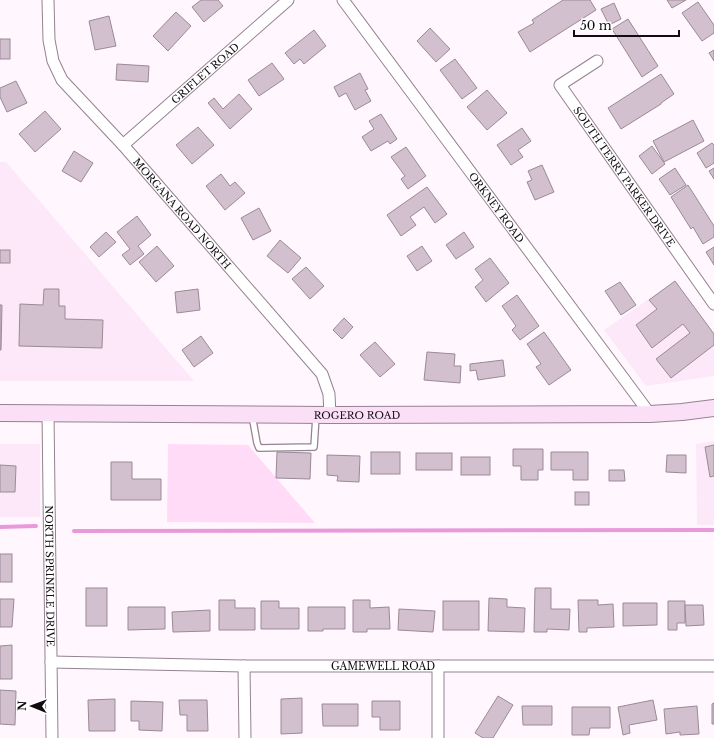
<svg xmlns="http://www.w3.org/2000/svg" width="714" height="738" font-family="'Libre Baskerville',serif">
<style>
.built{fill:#fde8f9}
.green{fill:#ffdbf8}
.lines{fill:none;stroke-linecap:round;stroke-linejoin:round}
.stream{stroke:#e899db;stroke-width:4}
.building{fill:#d3c0cf;stroke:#9b8998}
.service-casing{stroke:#948290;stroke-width:8}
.minor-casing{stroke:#948290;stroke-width:13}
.secondary-casing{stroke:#948290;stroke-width:18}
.service{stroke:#fff;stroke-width:5.5}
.minor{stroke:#fff;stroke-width:11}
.secondary{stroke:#fbdff7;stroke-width:16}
.labels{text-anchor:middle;stroke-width:3;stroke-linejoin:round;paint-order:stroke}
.street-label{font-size:10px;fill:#120c11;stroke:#fff}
</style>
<rect width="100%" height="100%" fill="#fff7fd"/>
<g class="built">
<polygon points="0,162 6,162 194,381 0,381"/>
<polygon points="675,281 714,334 714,376 646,386 604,330"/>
<polygon points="714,441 714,525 697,525 696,444"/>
<rect x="0" y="444" width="40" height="73"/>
</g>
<polygon class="green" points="168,444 248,445 315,523 167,522"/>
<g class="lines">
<g class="stream">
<polyline points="0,527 36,526"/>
<polyline points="74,531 714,530"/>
</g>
</g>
<g class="building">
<polygon points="201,0 218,0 223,6 204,22 192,7"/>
<polygon points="563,0 590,0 596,10 530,52 518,32 534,23 532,20"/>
<polygon points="667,0 686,0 672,8"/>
<polygon points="698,2 714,25 714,33 702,41 682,13"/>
<polygon points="614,3 621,19 609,25 601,9"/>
<polygon points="176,12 191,26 168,51 153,36"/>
<polygon points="109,16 116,46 95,50 89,21"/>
<polygon points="628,19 658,66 642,77 612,29"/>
<polygon points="430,28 450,49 436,62 417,41"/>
<polygon points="314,30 326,46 304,64 300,59 294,64 285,53"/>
<rect x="0" y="39" width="10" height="20"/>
<polygon points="714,50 714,61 709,53"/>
<polygon points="455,59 477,88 462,99 440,70"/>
<polygon points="272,63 284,79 259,96 248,80"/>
<polygon points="117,64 149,66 148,82 116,80"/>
<polygon points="360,73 368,89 365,90 371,101 355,110 346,93 339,97 334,87"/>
<polygon points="661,74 674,94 661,103 661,104 621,129 608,108"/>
<polygon points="16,81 27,103 7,112 0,97 0,88"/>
<polygon points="487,90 507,113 487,130 467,107"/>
<polygon points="239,94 252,109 230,129 208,103 214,98 223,109"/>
<polygon points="45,111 61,129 35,152 19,134"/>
<polygon points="381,114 397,139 390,144 388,141 371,151 362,137 374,129 369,121"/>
<polygon points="693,120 704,141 664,162 653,141"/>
<polygon points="198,127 214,145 192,164 176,145"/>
<polygon points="522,128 531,141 518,150 523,157 511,165 497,145"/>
<polygon points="712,143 714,145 714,163 706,168 697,153"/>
<polygon points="652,146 665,164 652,174 639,156"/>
<polygon points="406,147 426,176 408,189 401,179 405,176 391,157"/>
<polygon points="74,151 93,163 81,182 62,171"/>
<polygon points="542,165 554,192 535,200 527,182 532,180 528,171"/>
<polygon points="675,168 686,185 670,195 659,179"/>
<polygon points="714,168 714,179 709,171"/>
<polygon points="221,174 230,186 235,182 245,193 225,210 206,186"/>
<polygon points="688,185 714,226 714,237 703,244 693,227 691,229 671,197"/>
<polygon points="427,187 447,214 435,223 424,207 410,217 416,225 401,236 387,215"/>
<polygon points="259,208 271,231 253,240 241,218"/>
<polygon points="137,216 151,235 138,246 144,254 130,265 122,255 130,249 117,232"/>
<polygon points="106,232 116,242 99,257 90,247"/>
<polygon points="464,232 474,247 456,259 446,245"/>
<polygon points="280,240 301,258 288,273 267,256"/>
<polygon points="157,246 174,266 156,282 139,262"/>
<polygon points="422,246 432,261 417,271 407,256"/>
<polygon points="714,247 714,265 706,252"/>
<rect x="0" y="250" width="10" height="13"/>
<polygon points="490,258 509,283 486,302 475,287 483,280 475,269"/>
<polygon points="306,267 324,286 310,299 292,279"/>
<polygon points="675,281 714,334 714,345 671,378 656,359 690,333 683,324 652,348 636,325 657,309 649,300"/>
<polygon points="620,282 636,305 621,315 605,291"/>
<polygon points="44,289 59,289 59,306 65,306 65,319 103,320 102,348 19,346 20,304 43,305"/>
<polygon points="198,289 200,310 177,313 175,292"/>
<polygon points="517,295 539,326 520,340 512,330 516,326 502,306"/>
<polygon points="0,305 2,305 1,350 0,350"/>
<polygon points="344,318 353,327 342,339 333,330"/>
<polygon points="544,332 571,370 549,385 536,367 541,364 527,344"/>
<polygon points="201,336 213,353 194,367 182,350"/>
<polygon points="375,342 395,364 380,377 360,355"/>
<polygon points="427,352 455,354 454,366 461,366 460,383 424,380"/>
<polygon points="503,360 505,376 478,380 476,370 470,371 470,364"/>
<polygon points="714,445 714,476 710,477 705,447"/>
<polygon points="513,449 543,449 543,470 538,470 538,480 521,480 521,466 513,466"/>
<polygon points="277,452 311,453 310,479 276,478"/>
<rect x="371" y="452" width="29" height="22"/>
<polygon points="551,452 588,452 588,480 573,480 573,470 551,470"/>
<rect x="416" y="453" width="36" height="17"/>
<polygon points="327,455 360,456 359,482 337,481 338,476 327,475"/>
<polygon points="667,455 686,455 686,473 666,472"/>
<rect x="461" y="457" width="29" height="18"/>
<polygon points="111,462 132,462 132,479 161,479 161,500 111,500"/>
<polygon points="0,465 16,466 15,492 0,492"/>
<polygon points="609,470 624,470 625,481 609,481"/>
<rect x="575" y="492" width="14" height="13"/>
<rect x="0" y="554" width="12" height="28"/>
<rect x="86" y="588" width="21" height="38"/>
<polygon points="535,588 551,588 551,609 570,609 569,630 547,629 547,632 534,632"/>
<polygon points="489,598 507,599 507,607 525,608 524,632 488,631"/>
<polygon points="0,599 14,599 12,627 0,627"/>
<polygon points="219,600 235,600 235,608 255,608 255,630 219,630"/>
<polygon points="353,600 370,600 370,608 389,607 390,629 367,629 367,632 353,632"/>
<polygon points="578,600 598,600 598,605 613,604 614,627 587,628 587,632 579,632"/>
<polygon points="261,601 279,601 279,608 299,608 299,629 261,629"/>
<rect x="443" y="601" width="36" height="29"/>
<polygon points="668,601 685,601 685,623 677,623 677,630 668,630"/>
<polygon points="623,603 657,603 657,625 623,626"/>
<polygon points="685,605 703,605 704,625 686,626"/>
<polygon points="128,607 165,607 165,629 128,630"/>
<polygon points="308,607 345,607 345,629 323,629 323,631 308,631"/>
<polygon points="399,609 435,611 433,632 398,630"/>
<polygon points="210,610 210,631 173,632 172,612"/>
<polygon points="12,645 12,679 0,679 0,646"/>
<polygon points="0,690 16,691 15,725 0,724"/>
<polygon points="498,696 513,705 493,738 483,738 475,733"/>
<polygon points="302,698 302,733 281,734 281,699"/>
<polygon points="115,699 115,731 89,731 88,700"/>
<polygon points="179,700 207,700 208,731 187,731 187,715 180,715"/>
<polygon points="653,700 657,720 629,725 630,733 623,735 618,707"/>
<polygon points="131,701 163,702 162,731 139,730 139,721 131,721"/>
<polygon points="372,701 400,701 400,730 380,730 380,717 372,717"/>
<polygon points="714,703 714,724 712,724 712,704"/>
<polygon points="322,704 358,704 358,726 323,726"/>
<polygon points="522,706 552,706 552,725 523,725"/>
<polygon points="697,706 699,734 680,735 680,732 666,734 664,709"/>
<polygon points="572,707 610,707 610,728 590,728 589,735 572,735"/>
</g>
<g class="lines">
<defs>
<polyline id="service" points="252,415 257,443 259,448 314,447 316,416"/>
<g id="minor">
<path id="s1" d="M 48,0 L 49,40 L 53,61 L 62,80 L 123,145 L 322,374 L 329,394 L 330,415"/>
<path id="s2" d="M 343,0 L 650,414"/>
<path id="s3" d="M 597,61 L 560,85 L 714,304"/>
<path id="s4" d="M 123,145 L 288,0"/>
<path id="s5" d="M 48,413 L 52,738"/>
<path id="s6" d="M 51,662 L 244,666 L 714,666"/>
<polyline points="244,666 245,738"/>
<polyline points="438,666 438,738"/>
</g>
<g id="secondary">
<path id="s7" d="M 0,413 L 330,415 L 650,414 L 682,412 L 714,408"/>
</g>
</defs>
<use href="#service" class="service-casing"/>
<use href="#minor" class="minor-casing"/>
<use href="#secondary" class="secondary-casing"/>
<use href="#service" class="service"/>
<use href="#minor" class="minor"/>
<use href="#secondary" class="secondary"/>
</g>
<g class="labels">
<g class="street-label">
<text dy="4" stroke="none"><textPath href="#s4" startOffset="109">GRIFLET ROAD</textPath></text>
<text dy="4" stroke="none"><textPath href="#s3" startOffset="156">SOUTH TERRY PARKER DRIVE</textPath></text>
<text dy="4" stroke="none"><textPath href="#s2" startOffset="258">ORKNEY ROAD</textPath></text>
<text dy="4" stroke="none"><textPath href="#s1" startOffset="262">MORGANA ROAD NORTH</textPath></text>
<text dy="4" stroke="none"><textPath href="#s7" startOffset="357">ROGERO ROAD</textPath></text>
<text dy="4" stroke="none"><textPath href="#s5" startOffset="163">NORTH SPRINKLE DRIVE</textPath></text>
<text dy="4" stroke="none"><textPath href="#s6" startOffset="332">GAMEWELL ROAD</textPath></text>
</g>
</g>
<g transform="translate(32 706) rotate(271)" stroke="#ffffff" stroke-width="3" paint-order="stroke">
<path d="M0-3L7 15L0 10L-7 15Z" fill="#120c11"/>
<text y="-6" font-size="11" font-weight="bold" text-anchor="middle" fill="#120c11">N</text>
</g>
<path d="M574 30v6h105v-6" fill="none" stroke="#120c11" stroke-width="2"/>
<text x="580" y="30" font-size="12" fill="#120c11" stroke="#ffffff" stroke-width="3" paint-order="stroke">50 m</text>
</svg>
